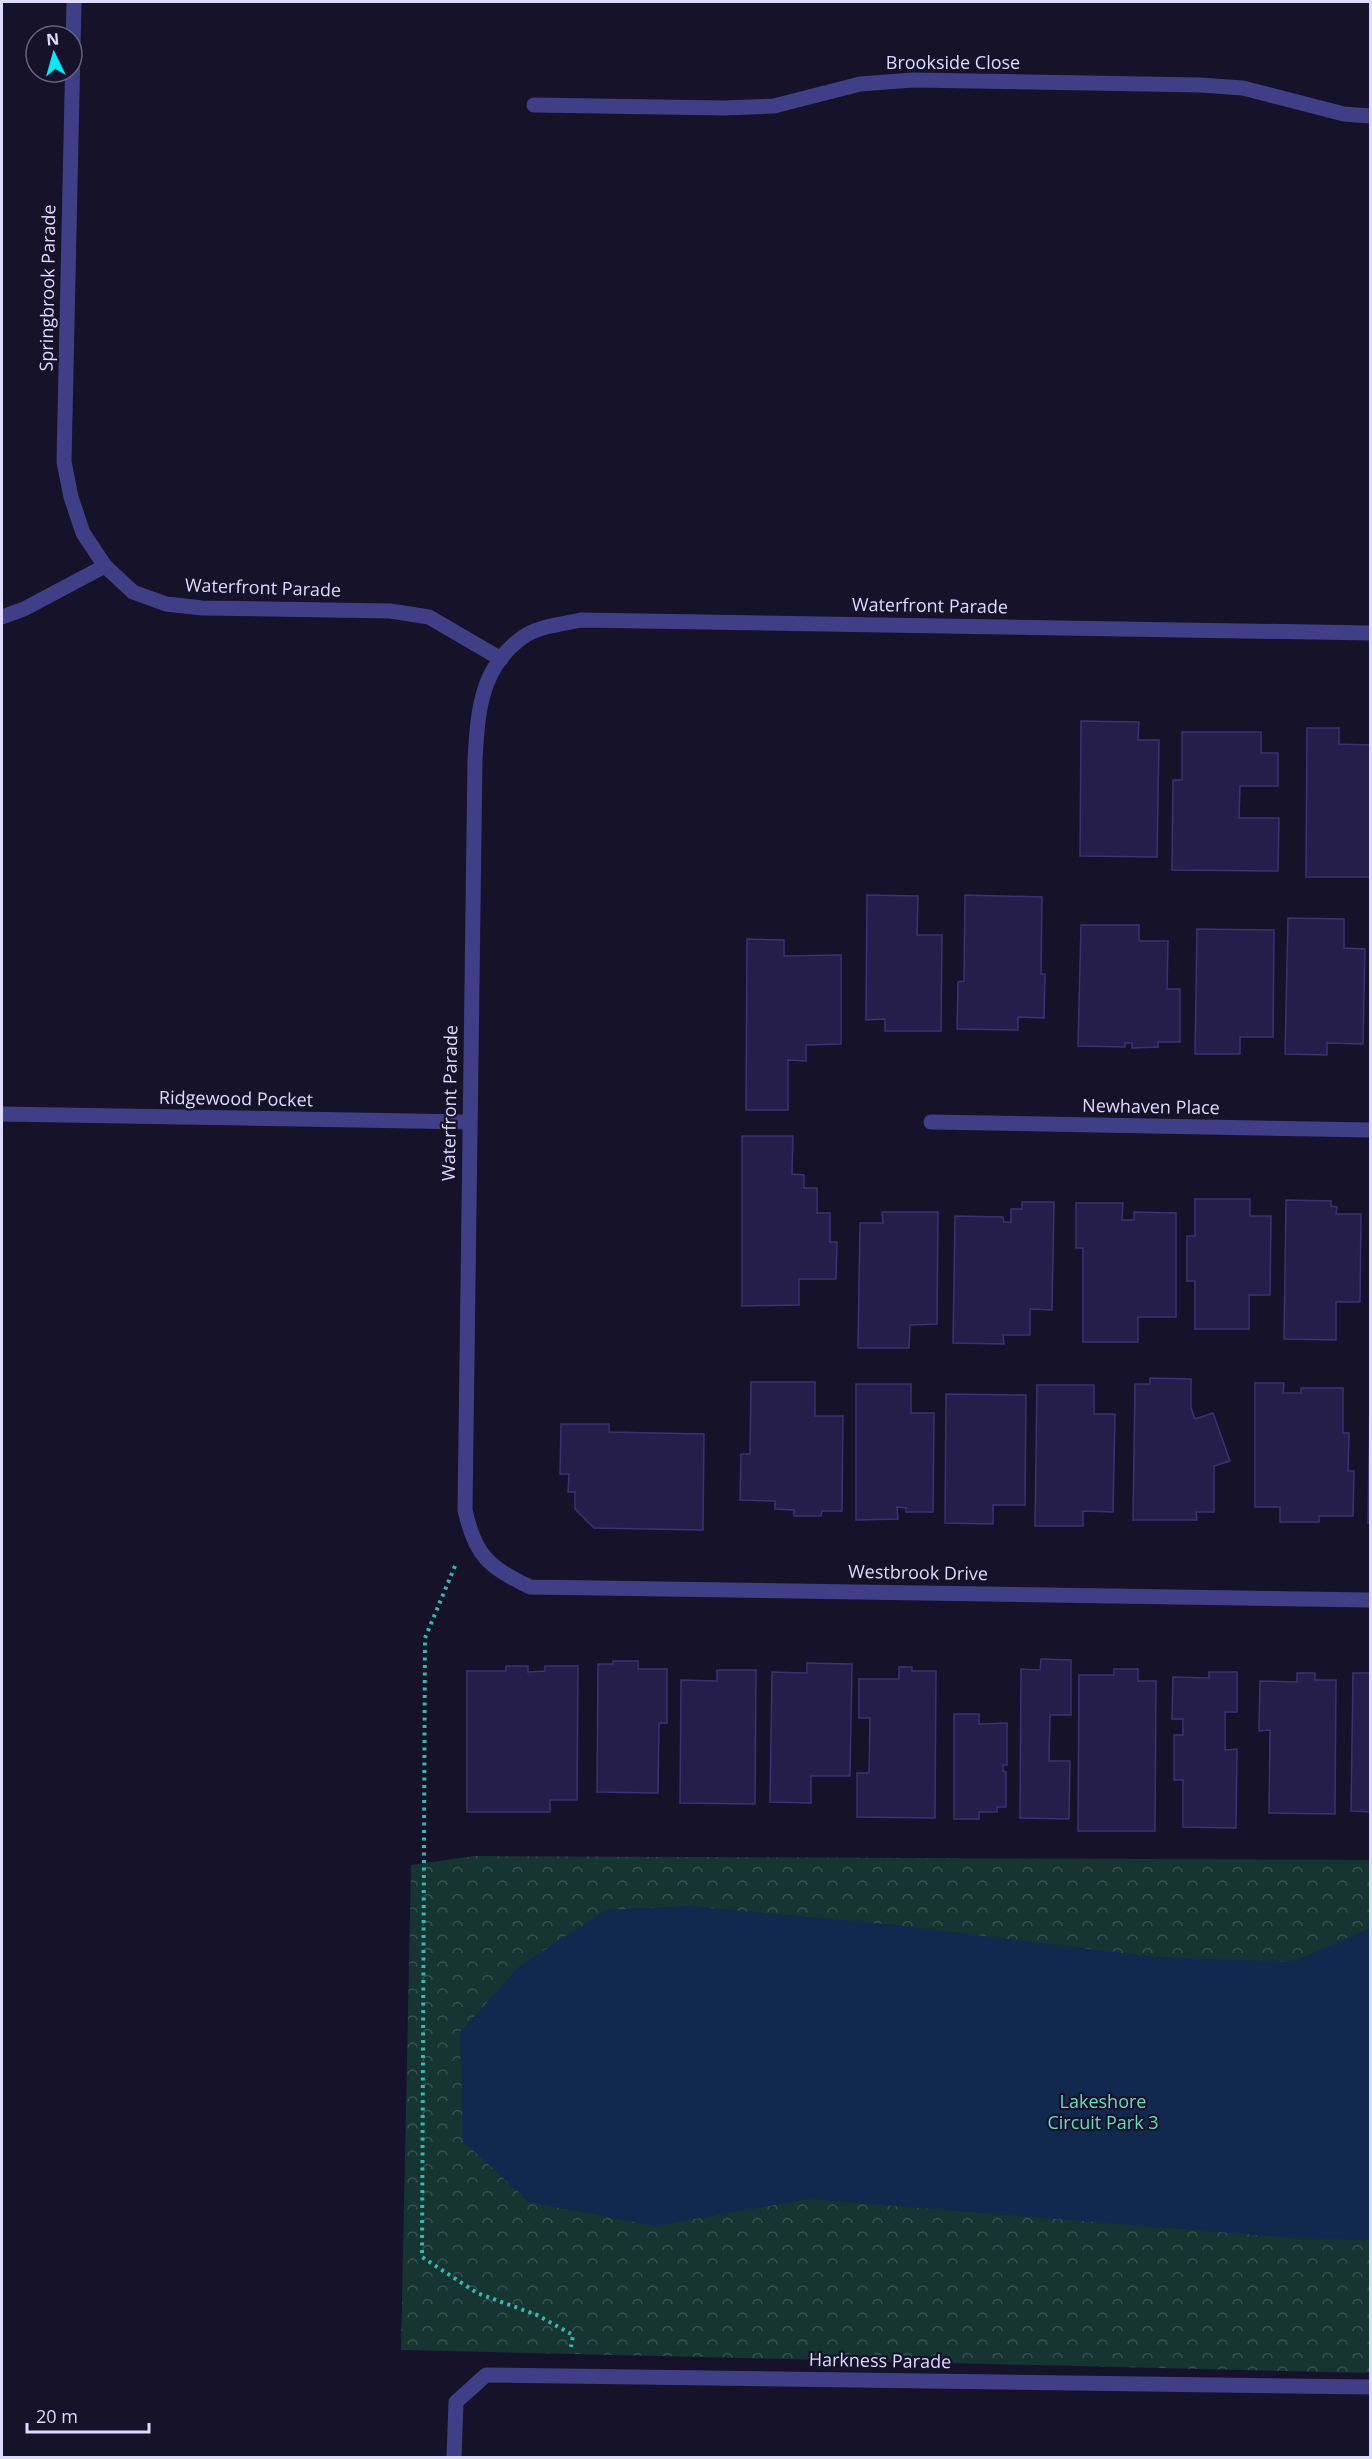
<svg xmlns="http://www.w3.org/2000/svg" width="1372" height="2459" font-family="'Open Sans',sans-serif">
<style>
.park{fill:url(#park-crowns)}
.water{fill:#11294f}
.building{fill:#261e4a;stroke:#3d3175;stroke-width:1.5}
.lines{fill:none;stroke-linecap:round;stroke-linejoin:round}
.path{stroke:#34b9ae;stroke-width:4;stroke-dasharray:3 4.5;stroke-linecap:butt}
.minor{stroke:#3f3e87;stroke-width:15}
.labels{text-anchor:middle;stroke-width:4.5;stroke-linejoin:round;paint-order:stroke}
.street-label{font-size:18px;fill:#dfdbfe;stroke:#15122a}
.park-label{font-size:18px;fill:#68ddbe;stroke:#15122a}
</style>
<defs>
<pattern id="park-crowns" width="20" height="18" patternUnits="userSpaceOnUse" patternTransform="scale(1.5)"><rect width="20" height="18" fill="#153432"/><path d="M2 6a3 3 0 1 1 6 0M12 15a3 3 0 1 1 6 0" fill="none" stroke="#375151"/></pattern>
</defs>
<rect width="100%" height="100%" fill="#15122a"/>
<polygon class="park" points="474,1856 1370,1860 1370,2373 401,2350 411,1865"/>
<polygon class="water" points="689,1906 895,1925 1155,1957 1293,1962 1370,1928 1370,2240 1294,2238 808,2199 656,2226 529,2202 463,2141 460,2032 520,1966 606,1910"/>
<g class="building">
<polygon points="1081,721 1139,722 1138,740 1159,740 1157,857 1080,856"/>
<polygon points="1307,728 1339,728 1339,744 1370,745 1370,877 1306,877"/>
<polygon points="1182,732 1261,732 1261,753 1278,753 1278,786 1240,786 1239,818 1279,818 1278,871 1172,870 1173,780 1182,780"/>
<polygon points="867,895 918,896 917,935 942,935 941,1031 885,1031 885,1019 866,1020"/>
<polygon points="965,895 1042,897 1041,974 1045,974 1044,1018 1018,1017 1018,1030 957,1029 958,982 964,981"/>
<polygon points="1288,918 1344,919 1344,948 1365,949 1363,1044 1327,1043 1327,1055 1285,1054"/>
<polygon points="1081,925 1139,925 1139,941 1168,941 1167,989 1180,989 1180,1042 1158,1042 1158,1047 1132,1048 1132,1043 1125,1043 1125,1047 1078,1046"/>
<polygon points="1197,929 1274,930 1273,1037 1240,1037 1240,1054 1195,1054"/>
<polygon points="747,939 784,940 784,956 841,955 841,1044 806,1045 806,1061 788,1060 788,1110 746,1110"/>
<polygon points="742,1136 793,1136 792,1174 804,1175 804,1188 817,1188 817,1213 830,1213 830,1242 837,1242 836,1279 799,1279 799,1305 742,1306"/>
<polygon points="1195,1199 1250,1199 1250,1216 1271,1216 1270,1295 1249,1295 1249,1329 1195,1329 1195,1281 1187,1281 1187,1236 1195,1236"/>
<polygon points="1286,1200 1331,1201 1331,1206 1337,1207 1336,1214 1361,1214 1360,1302 1336,1302 1336,1340 1284,1339"/>
<polygon points="1022,1202 1054,1202 1052,1310 1030,1309 1030,1335 1003,1335 1004,1344 953,1343 955,1216 1003,1217 1004,1222 1011,1222 1011,1209 1022,1209"/>
<polygon points="1076,1203 1123,1203 1122,1220 1134,1220 1134,1212 1176,1213 1176,1317 1138,1317 1138,1342 1083,1342 1083,1248 1076,1248"/>
<polygon points="882,1212 938,1212 937,1324 910,1325 909,1348 858,1348 860,1223 883,1223"/>
<polygon points="1150,1378 1191,1379 1191,1408 1195,1419 1213,1413 1230,1461 1214,1466 1214,1512 1196,1512 1197,1520 1133,1520 1135,1384 1150,1384"/>
<polygon points="751,1382 815,1382 815,1416 843,1416 842,1511 822,1511 821,1516 794,1516 794,1510 775,1509 775,1501 740,1500 741,1454 750,1454"/>
<polygon points="1255,1383 1284,1383 1283,1393 1301,1393 1301,1388 1343,1388 1343,1433 1349,1433 1348,1471 1354,1471 1353,1516 1319,1516 1319,1522 1280,1522 1280,1507 1255,1507"/>
<polygon points="856,1384 911,1384 911,1413 934,1413 933,1512 906,1512 906,1508 897,1507 898,1519 856,1520"/>
<polygon points="1037,1385 1094,1385 1094,1414 1115,1414 1113,1512 1083,1511 1083,1526 1035,1526"/>
<polygon points="946,1394 1026,1395 1025,1505 993,1505 993,1524 945,1523"/>
<polygon points="1370,1395 1370,1523 1368,1523"/>
<polygon points="561,1424 609,1424 609,1432 704,1434 703,1530 594,1528 575,1509 575,1492 568,1492 569,1474 560,1474"/>
<polygon points="1041,1659 1071,1660 1071,1715 1050,1715 1049,1761 1070,1761 1069,1819 1020,1818 1021,1669 1040,1670"/>
<polygon points="613,1661 638,1661 638,1669 667,1669 667,1723 659,1723 658,1793 597,1792 598,1664 613,1664"/>
<polygon points="807,1663 852,1664 850,1776 811,1776 811,1803 770,1802 772,1672 807,1673"/>
<polygon points="506,1666 528,1666 528,1672 545,1671 545,1666 578,1666 577,1800 550,1800 550,1812 467,1812 467,1671 506,1671"/>
<polygon points="899,1667 912,1667 912,1671 936,1671 935,1818 857,1817 857,1773 869,1773 870,1718 859,1718 859,1679 899,1679"/>
<polygon points="1114,1669 1138,1669 1138,1681 1156,1681 1155,1831 1078,1831 1079,1675 1114,1675"/>
<polygon points="717,1670 756,1670 755,1804 680,1803 681,1680 717,1681"/>
<polygon points="1209,1672 1237,1672 1237,1712 1225,1712 1225,1750 1237,1749 1236,1828 1183,1827 1183,1780 1174,1780 1174,1735 1183,1735 1183,1719 1172,1719 1173,1677 1209,1678"/>
<polygon points="1297,1673 1315,1673 1315,1680 1336,1680 1335,1814 1269,1813 1270,1730 1259,1731 1260,1681 1297,1682"/>
<polygon points="1353,1673 1370,1673 1370,1812 1351,1811"/>
<polygon points="954,1714 979,1714 979,1724 1007,1723 1007,1765 1003,1765 1003,1771 1006,1772 1006,1807 997,1807 997,1812 979,1812 979,1819 954,1819"/>
</g>
<g class="lines">
<polyline class="path" points="455,1566 425,1638 422,2257 477,2293 537,2315 573,2335 571,2347"/>
<g class="minor">
<polyline points="74,2 64,462 71,497 83,533 105,566 133,592 166,604 202,608 390,611 429,617 501,659"/>
<polyline points="534,105 724,108 774,106 860,84 913,80 1201,85 1243,88 1344,114 1370,116"/>
<polyline points="2,617 24,609 105,566"/>
<path d="M 1370,633 L 581,620 C 563,624 539,626 523,637 C 480,668 478,711 475,759 L 465,1510 C 475,1556 489,1567 530,1587 L 1370,1600"/>
<polyline points="2,1114 469,1122"/>
<polyline points="931,1122 1370,1130"/>
<polyline points="454,2458 456,2402 486,2375 1370,2387"/>
</g>
</g>
<g class="labels">
<g class="street-label">
<text x="953" y="69">Brookside Close</text>
<text transform="translate(48 288) rotate(-89)" y="6">Springbrook Parade</text>
<text transform="translate(263 588) rotate(2)" y="6">Waterfront Parade</text>
<text transform="translate(930 606) rotate(1)" y="6">Waterfront Parade</text>
<text transform="translate(236 1099) rotate(1)" y="6">Ridgewood Pocket</text>
<text transform="translate(450 1103) rotate(-89)" y="6">Waterfront Parade</text>
<text transform="translate(1151 1107) rotate(1)" y="6">Newhaven Place</text>
<text transform="translate(918 1573) rotate(1)" y="6">Westbrook Drive</text>
<text transform="translate(880 2361) rotate(1)" y="6">Harkness Parade</text>
</g>
<g class="park-label">
<text x="1103" y="2108">Lakeshore<tspan x="1103" dy="21">Circuit Park 3</tspan></text>
</g>
</g>
<rect width="1372" height="2459" fill="none" stroke="#dfdbfe" stroke-width="6"/>
<g transform="translate(54 54) rotate(355)"><circle r="28" fill="#15122a" stroke="#66627f" stroke-width="1.5"/>
<path d="M0-4.5L10 22L0 15L-10 22Z" fill="#0de5f8"/>
<text y="-9" font-size="16" font-weight="bold" text-anchor="middle" fill="#dfdbfe">N</text>
</g>
<path d="M27 2423v9h122v-9" fill="none" stroke="#dfdbfe" stroke-width="3"/>
<text x="36" y="2423" font-size="18" fill="#dfdbfe" stroke="#15122a" stroke-width="4.5" paint-order="stroke">20 m</text>
</svg>
